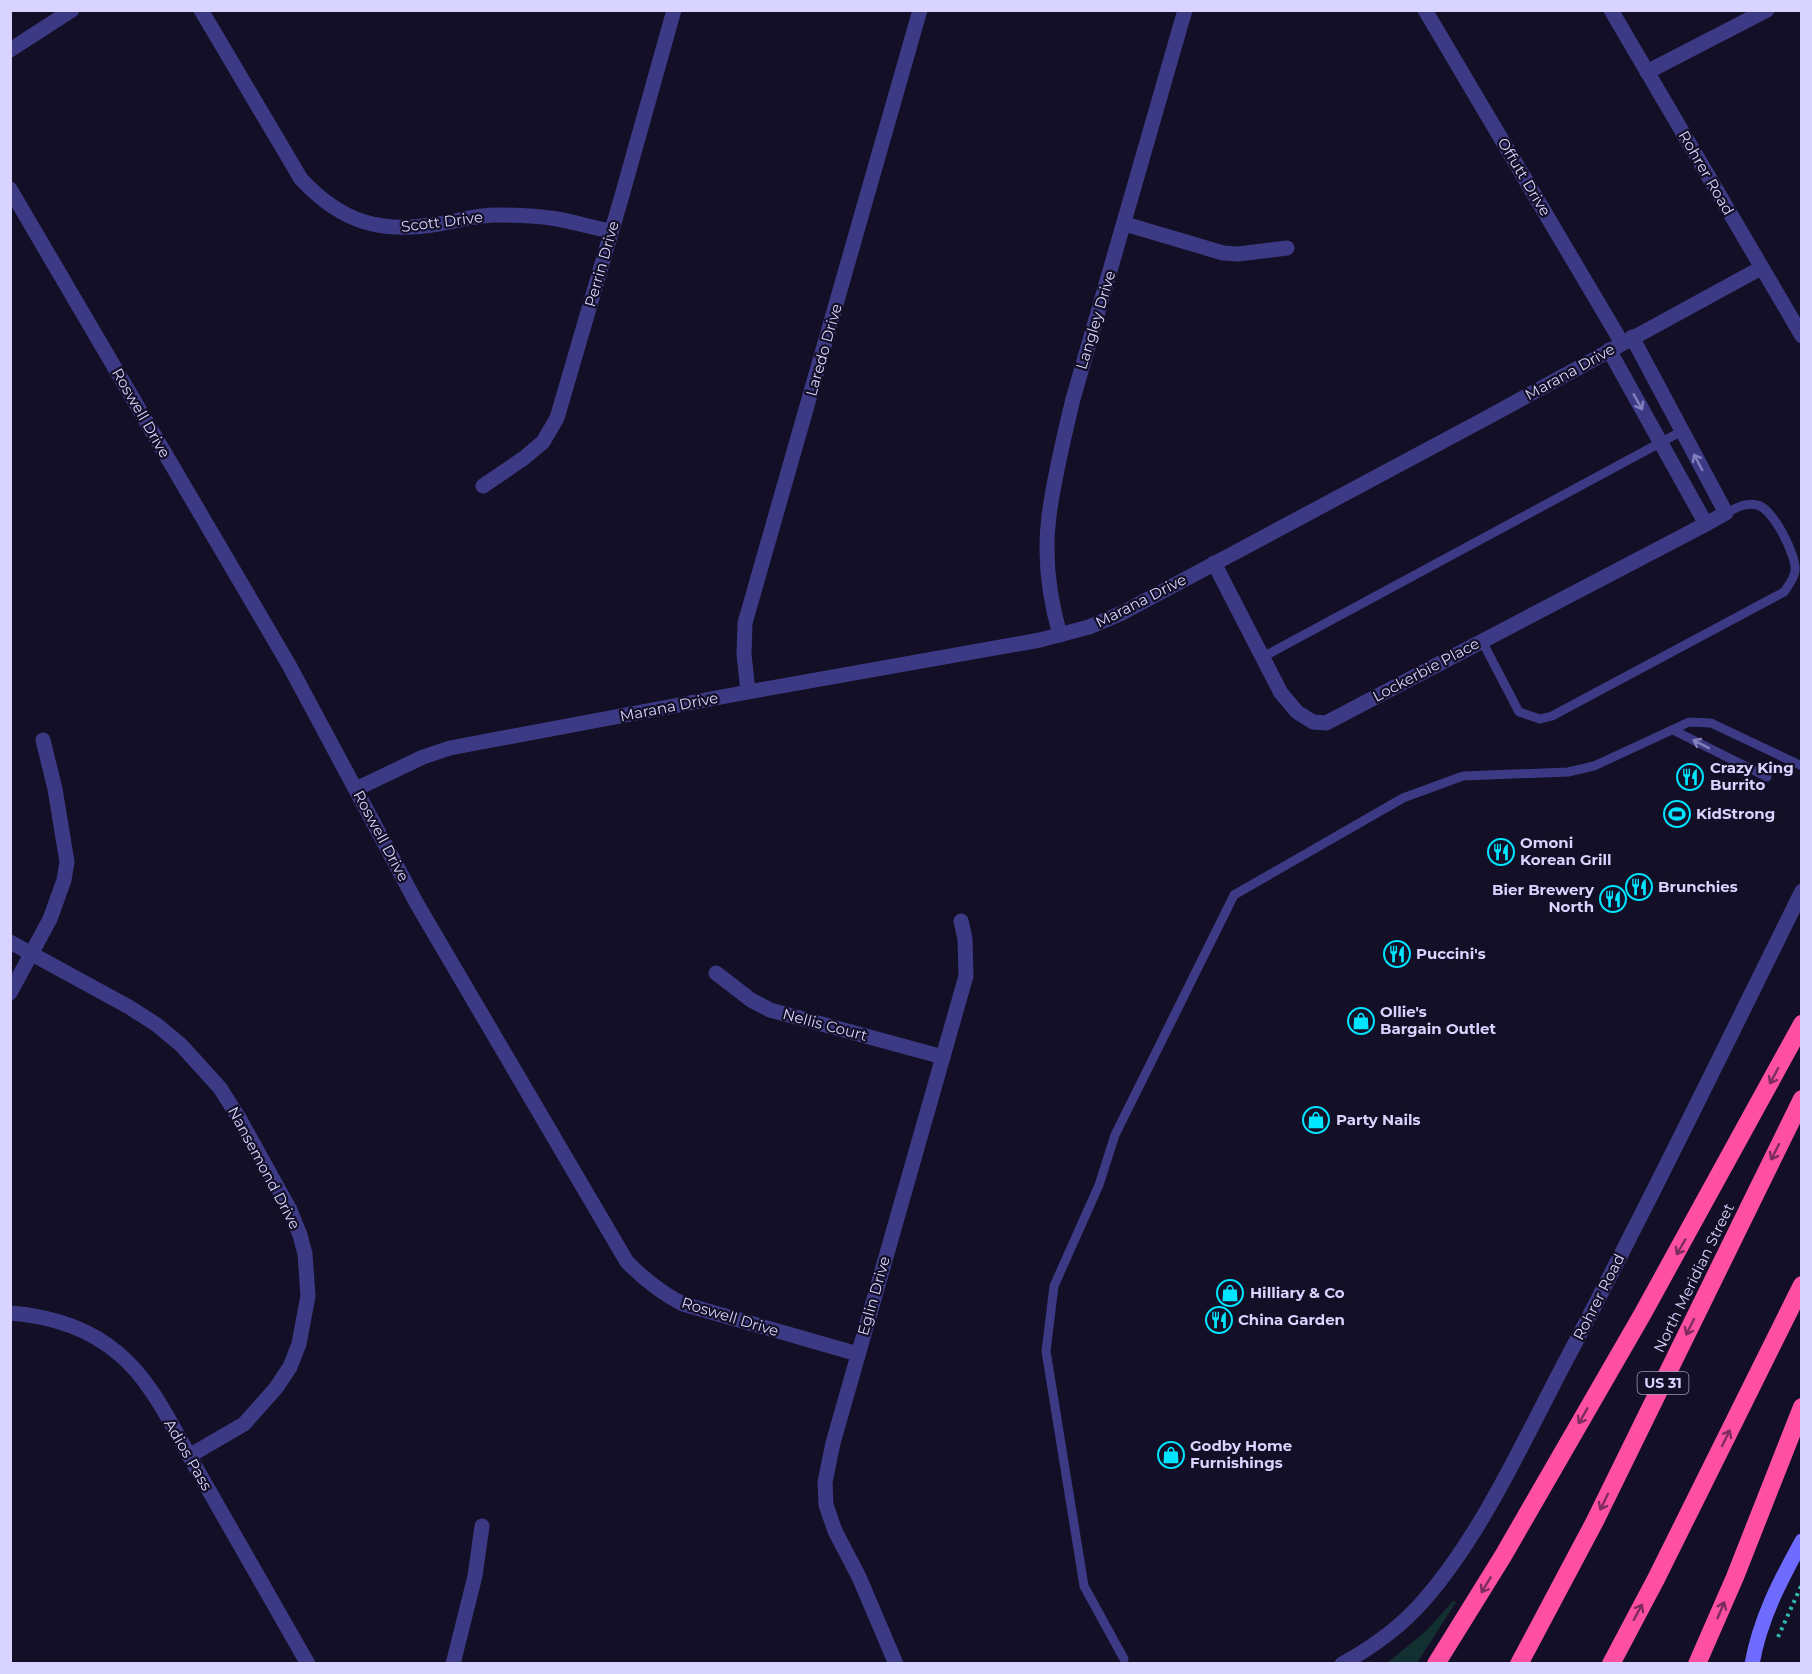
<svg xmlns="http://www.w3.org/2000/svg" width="1812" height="1674" font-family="Montserrat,sans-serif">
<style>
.green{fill:#12302f}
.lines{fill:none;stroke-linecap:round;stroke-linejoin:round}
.path{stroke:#2fb8b0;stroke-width:4;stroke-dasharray:3 4.5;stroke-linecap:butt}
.lane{stroke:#3d3a85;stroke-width:9}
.street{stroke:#3d3a85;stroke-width:15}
.secondary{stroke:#6f6bff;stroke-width:15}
.highway{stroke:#ff4fa3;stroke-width:18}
.oneway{stroke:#837fbc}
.oneway2{stroke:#7d2c5e}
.labels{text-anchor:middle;stroke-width:4.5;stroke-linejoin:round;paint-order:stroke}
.shield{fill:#130f26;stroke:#9e99be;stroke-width:1.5}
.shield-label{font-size:14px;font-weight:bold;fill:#d9d4ff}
.street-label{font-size:15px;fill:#d9d4ff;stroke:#130f26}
.poi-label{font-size:15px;font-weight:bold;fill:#d9d4ff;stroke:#130f26;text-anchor:start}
</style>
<rect width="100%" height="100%" fill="#130f26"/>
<polygon class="green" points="1453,1601 1456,1602 1417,1663 1387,1663 1427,1630"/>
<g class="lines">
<polyline class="path" points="1778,1637 1802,1584"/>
<g class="lane">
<path d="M 1482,641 L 1519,712 L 1540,719 L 1552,716 L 1784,592 C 1788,586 1794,579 1795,571 C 1797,556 1773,508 1757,505 C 1746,502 1736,508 1726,513"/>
<polyline points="1263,657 1682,431"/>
<polyline points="1673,730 1767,777"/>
<polyline points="1124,1659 1084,1586 1046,1351 1054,1286 1099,1185 1115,1135 1234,895 1403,798 1463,776 1568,772 1594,766 1689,722 1711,723 1802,766"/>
</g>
<g class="street">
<path d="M 201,10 L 301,179 C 341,222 380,234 438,224 C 458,221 477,215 497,215 C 517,215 538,216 557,219 C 575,222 593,228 611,231"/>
<polyline points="1425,10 1622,343"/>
<polyline points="1611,10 1802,336"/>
<polyline points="10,50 72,10"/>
<polyline points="1647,72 1767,10"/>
<path d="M 10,189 L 289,665 L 417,904 L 627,1262 C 644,1279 661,1293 683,1304 L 858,1354"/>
<polyline points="1125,224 1223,253 1238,254 1287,248"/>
<polyline points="1609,350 1706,524"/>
<polyline points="483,486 524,458 543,442 557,418 623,192 674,10"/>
<polyline points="1214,563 1281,693 1297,712 1313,722 1326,723 1706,524 1726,513 1632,337"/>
<path d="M 1060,635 C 1049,597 1044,555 1049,516 C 1054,477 1064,437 1073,399 L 1185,10"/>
<polyline points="748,692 744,654 745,623 920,10"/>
<polyline points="356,789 423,757 450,748 748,692 1040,640 1089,627 1122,613 1492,415 1761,268"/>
<polyline points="10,942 129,1007 157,1025 181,1045 220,1088 239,1118 290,1210 300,1235 305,1254 308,1296 299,1344 290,1367 276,1388 244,1424 189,1456"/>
<polyline points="716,973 751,1000 770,1010 943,1057"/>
<polyline points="10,993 50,919 64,880 67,862 55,789 43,740"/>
<path d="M 10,1313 C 49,1316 89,1328 119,1354 C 152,1381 174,1430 195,1466 C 232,1532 270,1598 308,1664"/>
<polyline points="453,1664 475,1576 482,1526"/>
<polyline points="896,1664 859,1577 835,1531 826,1505 825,1482 833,1443 966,976 965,939 961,921"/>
<path d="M 1342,1664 C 1373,1647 1402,1626 1425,1599 C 1481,1535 1522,1444 1562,1368 C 1645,1211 1723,1051 1802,891"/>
</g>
<path class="secondary" d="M 1752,1664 C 1760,1619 1780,1581 1802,1541"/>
<g class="highway">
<polyline points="1436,1664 1503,1556 1642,1315 1802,1024"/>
<polyline points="1519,1664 1595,1521 1802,1099"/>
<polyline points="1611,1664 1656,1579 1802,1285"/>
<polyline points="1697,1664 1735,1577 1802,1407"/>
</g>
</g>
<defs><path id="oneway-shaft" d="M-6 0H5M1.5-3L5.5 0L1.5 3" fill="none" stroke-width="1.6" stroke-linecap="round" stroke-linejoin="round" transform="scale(1.5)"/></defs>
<g class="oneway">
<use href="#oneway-shaft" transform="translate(1638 402) rotate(61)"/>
<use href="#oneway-shaft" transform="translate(1698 462) rotate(-118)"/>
<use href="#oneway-shaft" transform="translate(1701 744) rotate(-153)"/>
</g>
<g class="oneway2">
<use href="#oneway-shaft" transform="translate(1774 1076) rotate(118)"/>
<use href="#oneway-shaft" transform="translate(1775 1152) rotate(117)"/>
<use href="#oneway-shaft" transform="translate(1681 1247) rotate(120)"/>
<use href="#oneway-shaft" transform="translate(1690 1327) rotate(116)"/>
<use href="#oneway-shaft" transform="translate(1583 1416) rotate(120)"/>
<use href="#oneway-shaft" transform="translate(1726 1438) rotate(-64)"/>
<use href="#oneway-shaft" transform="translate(1604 1502) rotate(116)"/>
<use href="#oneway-shaft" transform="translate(1486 1585) rotate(121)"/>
<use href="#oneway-shaft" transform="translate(1721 1610) rotate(-67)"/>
<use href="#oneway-shaft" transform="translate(1638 1612) rotate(-62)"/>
</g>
<defs>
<symbol id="restaurant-ring" viewBox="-11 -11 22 22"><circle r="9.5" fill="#130f26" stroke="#00e5ff" stroke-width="1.5"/><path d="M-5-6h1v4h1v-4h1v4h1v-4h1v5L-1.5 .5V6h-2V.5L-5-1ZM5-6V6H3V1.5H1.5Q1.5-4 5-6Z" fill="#00e5ff"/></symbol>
<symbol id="stadium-ring" viewBox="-11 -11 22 22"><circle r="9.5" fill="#130f26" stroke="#00e5ff" stroke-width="1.5"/><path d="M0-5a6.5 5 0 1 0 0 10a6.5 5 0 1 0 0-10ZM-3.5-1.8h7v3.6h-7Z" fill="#00e5ff"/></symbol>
<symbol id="shop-ring" viewBox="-11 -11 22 22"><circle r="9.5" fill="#130f26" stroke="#00e5ff" stroke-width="1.5"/><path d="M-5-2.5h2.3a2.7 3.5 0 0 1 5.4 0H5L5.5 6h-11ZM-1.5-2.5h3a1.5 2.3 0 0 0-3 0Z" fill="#00e5ff"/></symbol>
</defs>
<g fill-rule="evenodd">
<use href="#restaurant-ring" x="1675" y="762" width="30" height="30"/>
<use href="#stadium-ring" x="1662" y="799" width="30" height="30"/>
<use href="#restaurant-ring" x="1486" y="837" width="30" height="30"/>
<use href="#restaurant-ring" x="1624" y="872" width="30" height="30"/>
<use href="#restaurant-ring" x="1598" y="884" width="30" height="30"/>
<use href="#restaurant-ring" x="1382" y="939" width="30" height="30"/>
<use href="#shop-ring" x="1346" y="1006" width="30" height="30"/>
<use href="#shop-ring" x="1301" y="1105" width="30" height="30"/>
<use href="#shop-ring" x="1215" y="1278" width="30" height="30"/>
<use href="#restaurant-ring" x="1204" y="1305" width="30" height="30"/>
<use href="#shop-ring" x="1156" y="1440" width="30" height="30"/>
</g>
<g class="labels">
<rect class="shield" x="1637.5" y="1372" width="51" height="22" rx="4.5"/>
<g class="shield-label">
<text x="1663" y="1388">US 31</text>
</g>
<g class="street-label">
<text transform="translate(1706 173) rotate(60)" y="5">Rohrer Road</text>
<text transform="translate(1524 177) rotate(59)" y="5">Offutt Drive</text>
<text transform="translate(442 222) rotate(-7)" y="5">Scott Drive</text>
<text transform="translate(602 264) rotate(-74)" y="5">Perrin Drive</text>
<text transform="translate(1096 320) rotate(-73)" y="5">Langley Drive</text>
<text transform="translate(824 350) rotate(-74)" y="5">Laredo Drive</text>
<text transform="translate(1570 372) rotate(-29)" y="5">Marana Drive</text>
<text transform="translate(141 413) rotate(60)" y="5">Roswell Drive</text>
<text transform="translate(1141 601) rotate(-27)" y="5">Marana Drive</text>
<text transform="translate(1426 670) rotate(-28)" y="5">Lockerbie Place</text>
<text transform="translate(669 707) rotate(-11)" y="5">Marana Drive</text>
<text transform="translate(381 836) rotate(62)" y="5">Roswell Drive</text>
<text transform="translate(825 1025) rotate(15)" y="5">Nellis Court</text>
<text transform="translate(264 1168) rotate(62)" y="5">Nansemond Drive</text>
<text transform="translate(1694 1278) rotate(-64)" y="5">North Meridian Street</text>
<text transform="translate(874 1296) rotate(-74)" y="5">Eglin Drive</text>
<text transform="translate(1599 1297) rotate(-63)" y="5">Rohrer Road</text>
<text transform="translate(730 1317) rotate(17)" y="5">Roswell Drive</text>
<text transform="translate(188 1455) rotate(60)" y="5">Adios Pass</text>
</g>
<g class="poi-label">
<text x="1710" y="773">Crazy King<tspan x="1710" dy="17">Burrito</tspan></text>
<text x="1696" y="819">KidStrong</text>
<text x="1520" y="848">Omoni<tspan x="1520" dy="17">Korean Grill</tspan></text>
<text x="1658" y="892">Brunchies</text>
<text x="1594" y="895" text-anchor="end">Bier Brewery<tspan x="1594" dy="17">North</tspan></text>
<text x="1416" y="959">Puccini's</text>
<text x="1380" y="1017">Ollie's<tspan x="1380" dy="17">Bargain Outlet</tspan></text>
<text x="1336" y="1125">Party Nails</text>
<text x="1250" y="1298">Hilliary &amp; Co</text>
<text x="1238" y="1325">China Garden</text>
<text x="1190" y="1451">Godby Home<tspan x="1190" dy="17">Furnishings</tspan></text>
</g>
</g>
<rect width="1812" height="1674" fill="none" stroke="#d9d4ff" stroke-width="24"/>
</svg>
